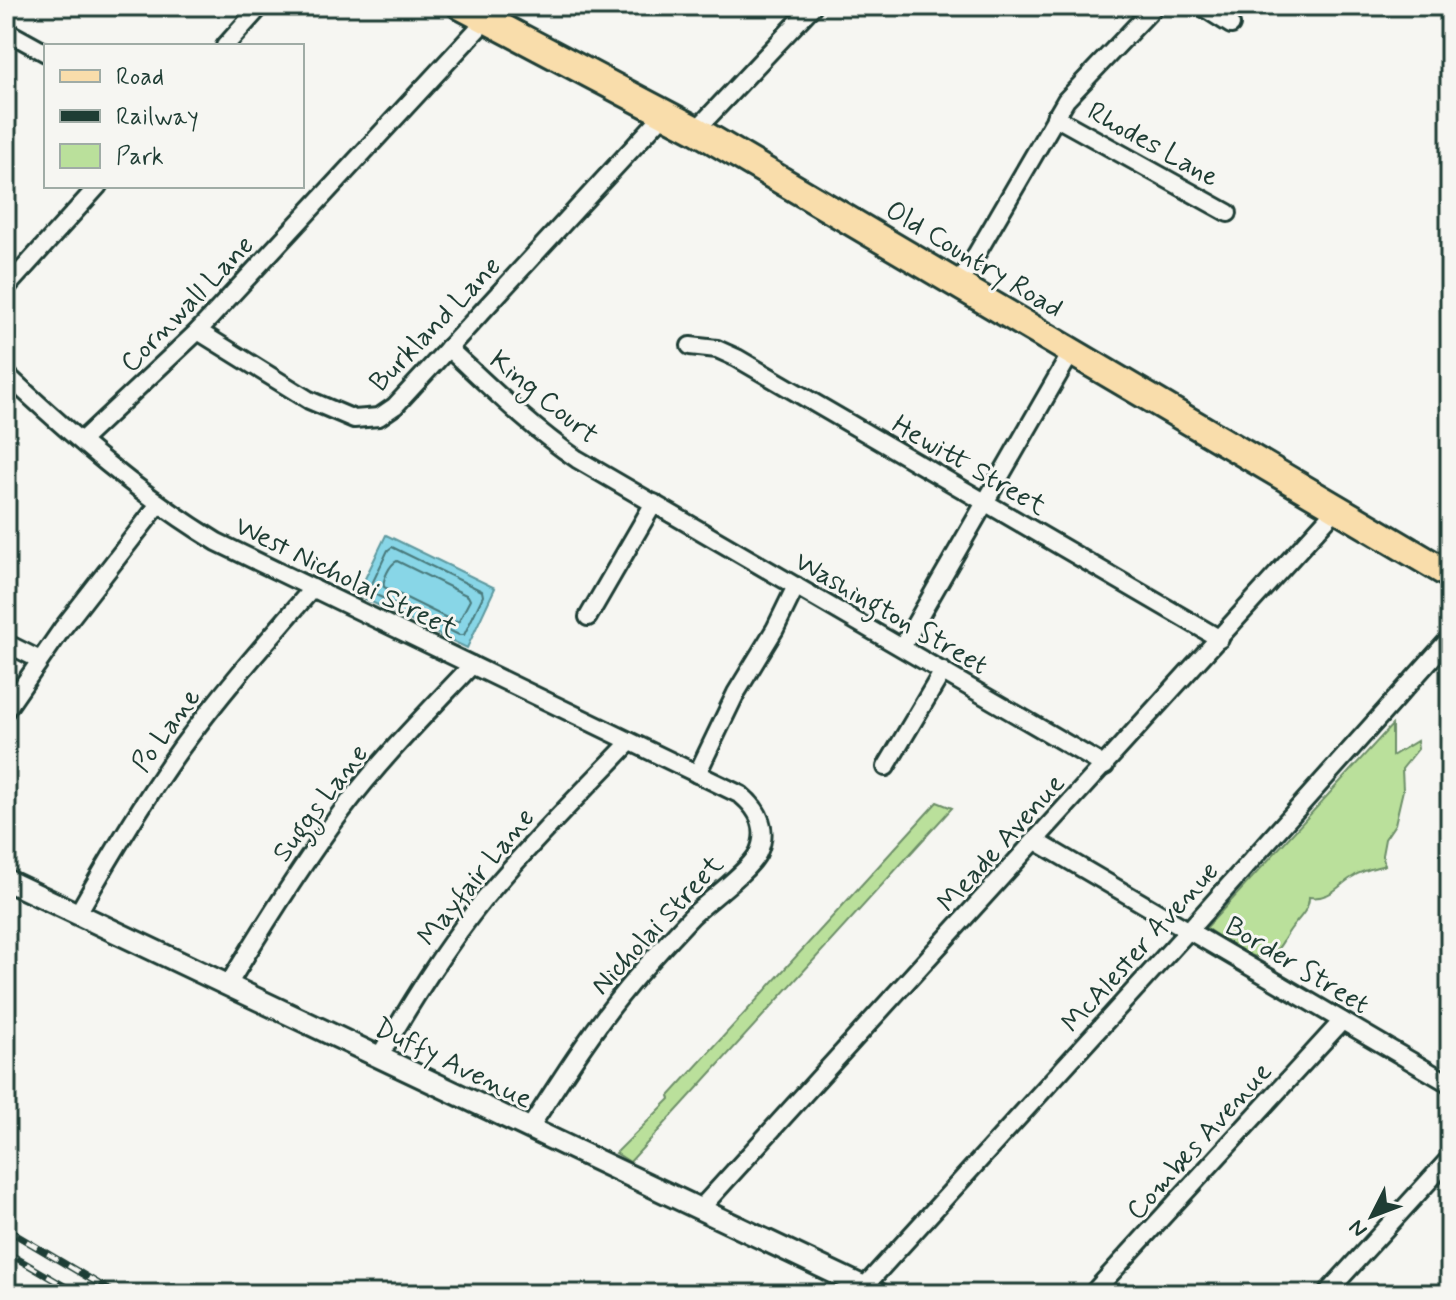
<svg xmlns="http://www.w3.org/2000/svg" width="1456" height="1300" font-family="Mynerve,sans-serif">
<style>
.green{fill:#bae09b;stroke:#6c8e68;stroke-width:2}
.water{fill:#88d6e7;stroke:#5e999f;stroke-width:2}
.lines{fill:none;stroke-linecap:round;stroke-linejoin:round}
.shore{stroke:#497a7c;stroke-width:2}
.minor-casing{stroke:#1f3d34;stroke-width:22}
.tertiary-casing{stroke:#1f3d34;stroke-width:26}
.primary-casing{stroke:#1f3d34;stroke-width:32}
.minor{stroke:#f6f6f2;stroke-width:16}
.tertiary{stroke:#f6f6f2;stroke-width:20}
.primary{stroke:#f9ddab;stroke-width:26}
.rail-casing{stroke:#1f3d34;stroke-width:7}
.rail{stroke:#f6f6f2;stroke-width:4;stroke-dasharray:12;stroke-linecap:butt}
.labels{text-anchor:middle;stroke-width:6;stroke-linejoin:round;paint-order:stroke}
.street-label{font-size:28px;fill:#1f3d34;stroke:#f6f6f2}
</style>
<rect width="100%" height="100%" fill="#f6f6f2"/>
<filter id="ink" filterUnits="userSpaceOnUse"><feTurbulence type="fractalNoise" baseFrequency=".0125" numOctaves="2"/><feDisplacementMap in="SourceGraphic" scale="16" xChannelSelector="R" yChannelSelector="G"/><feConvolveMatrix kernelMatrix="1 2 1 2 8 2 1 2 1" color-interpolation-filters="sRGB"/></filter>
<g filter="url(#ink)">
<g class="green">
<path d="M 1392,725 L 1392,756 L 1417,741 L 1418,749 L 1402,769 L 1403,790 L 1395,824 L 1385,839 L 1382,855 L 1385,865 C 1375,868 1363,870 1354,876 C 1338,885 1331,900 1309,897 C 1309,911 1298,919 1290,930 C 1284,938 1280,950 1270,955 C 1250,964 1222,938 1206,928 Z"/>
<polygon points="937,802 952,808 630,1162 616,1153 670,1099 669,1096"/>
</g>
<polygon class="water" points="386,535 495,588 467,648 357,595"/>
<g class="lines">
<g class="shore">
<polygon points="392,547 482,591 483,596 464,635 459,635 370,592 370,588 388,550"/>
<path d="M 397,561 L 468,596 L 470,600 L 459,621 L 455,622 L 384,587 C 382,580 390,564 397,561 Z"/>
</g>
<defs>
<g id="minor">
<polyline points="1201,6 1231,25"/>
<polyline points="6,31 46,53"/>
<polyline points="225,46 261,6"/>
<polyline points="1055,117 1228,213"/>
<polyline points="696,130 813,6"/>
<polyline points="959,284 1066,100 1155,6"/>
<polyline points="6,288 98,186"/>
<polyline points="198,331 309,400 354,419 379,417 395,406 665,113"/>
<polyline points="690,346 717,349 737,358 1220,639"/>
<path d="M 448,348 C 490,387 530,427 577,459 L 1105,766"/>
<path d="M 6,374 C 72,436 140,495 217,542 L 741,795 C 759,810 769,829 758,853 C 749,871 709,900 692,916 C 674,935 656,955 639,974 C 597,1022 563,1076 529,1129"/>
<polyline points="81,441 198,331 486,20"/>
<polyline points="588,617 654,503"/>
<polyline points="6,643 40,660"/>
<polyline points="902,647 1071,353"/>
<polyline points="6,710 62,629 159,504"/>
<polyline points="886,767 943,671"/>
<polyline points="697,774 736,693 775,629 796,586"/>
<polyline points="1036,841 1450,1084"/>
<path d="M 78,913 C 110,857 143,801 181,748 C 222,692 268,640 313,588"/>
<path d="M 228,985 C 264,925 300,867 342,811 C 381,759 427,713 472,665"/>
<path d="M 379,1057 C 411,1003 444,949 484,899 C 530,844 580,794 630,742"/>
<polyline points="700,1209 1338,507"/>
<polyline points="864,1287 1189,930 1450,638"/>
<polyline points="1092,1294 1342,1021"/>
<polyline points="1326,1294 1450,1158"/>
</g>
<polyline id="tertiary" points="6,880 879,1294"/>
<polyline id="primary" points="461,6 696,130 1450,575"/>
</defs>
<use href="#minor" class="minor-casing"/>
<use href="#tertiary" class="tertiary-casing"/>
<use href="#primary" class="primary-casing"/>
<use href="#minor" class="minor"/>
<use href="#tertiary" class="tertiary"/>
<use href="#primary" class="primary"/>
<defs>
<g id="rail">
<polyline points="6,1229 116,1294"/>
<polyline points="6,1252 78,1294"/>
</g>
</defs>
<use href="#rail" class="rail-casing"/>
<use href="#rail" class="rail"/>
</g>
</g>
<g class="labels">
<g class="street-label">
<text transform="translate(1154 143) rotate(29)" y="10">Rhodes Lane</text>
<text transform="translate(975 258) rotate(31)" y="10">Old Country Road</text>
<text transform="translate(186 303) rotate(-46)" y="10">Cornwall Lane</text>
<text transform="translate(434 323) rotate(-46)" y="10">Burkland Lane</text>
<text transform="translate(545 396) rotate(39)" y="10">King Court</text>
<text transform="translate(970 464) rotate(30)" y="10">Hewitt Street</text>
<text transform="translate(347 576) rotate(26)" y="10">West Nicholai Street</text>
<text transform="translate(892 612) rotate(30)" y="10">Washington Street</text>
<text transform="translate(165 729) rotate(-54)" y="10">Po Lane</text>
<text transform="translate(319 802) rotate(-53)" y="10">Suggs Lane</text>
<text transform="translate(1000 842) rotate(-48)" y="10">Meade Avenue</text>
<text transform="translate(475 876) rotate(-51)" y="10">Mayfair Lane</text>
<text transform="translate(656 924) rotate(-47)" y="10">Nicholai Street</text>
<text transform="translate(1139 946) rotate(-48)" y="10">McAlester Avenue</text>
<text transform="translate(1298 964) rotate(31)" y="10">Border Street</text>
<text transform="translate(454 1062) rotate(26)" y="10">Duffy Avenue</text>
<text transform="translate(1198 1140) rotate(-48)" y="10">Combes Avenue</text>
</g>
</g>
<rect width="1456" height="1300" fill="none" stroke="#f6f6f2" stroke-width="32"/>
<rect x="16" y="16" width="1424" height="1268" fill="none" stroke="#1f3d34" stroke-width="3" filter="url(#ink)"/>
<rect x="44" y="44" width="260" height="144" fill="#f6f6f2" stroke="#a0aca6" stroke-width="2"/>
<rect x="60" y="70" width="40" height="12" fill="#f9ddab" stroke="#a0aca6" stroke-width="2"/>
<text x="116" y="84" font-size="24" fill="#1f3d34">Road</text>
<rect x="60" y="110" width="40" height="12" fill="#1f3d34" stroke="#a0aca6" stroke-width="2"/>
<text x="116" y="124" font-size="24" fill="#1f3d34">Railway</text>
<rect x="60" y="144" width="40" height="24" fill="#bae09b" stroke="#a0aca6" stroke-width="2"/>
<text x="116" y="164" font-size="24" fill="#1f3d34">Park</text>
<g transform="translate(1372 1216) rotate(228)" stroke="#f6f6f2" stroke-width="6" paint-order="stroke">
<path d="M0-6L14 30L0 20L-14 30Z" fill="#1f3d34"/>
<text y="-12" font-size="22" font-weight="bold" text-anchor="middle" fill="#1f3d34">N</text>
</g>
</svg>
